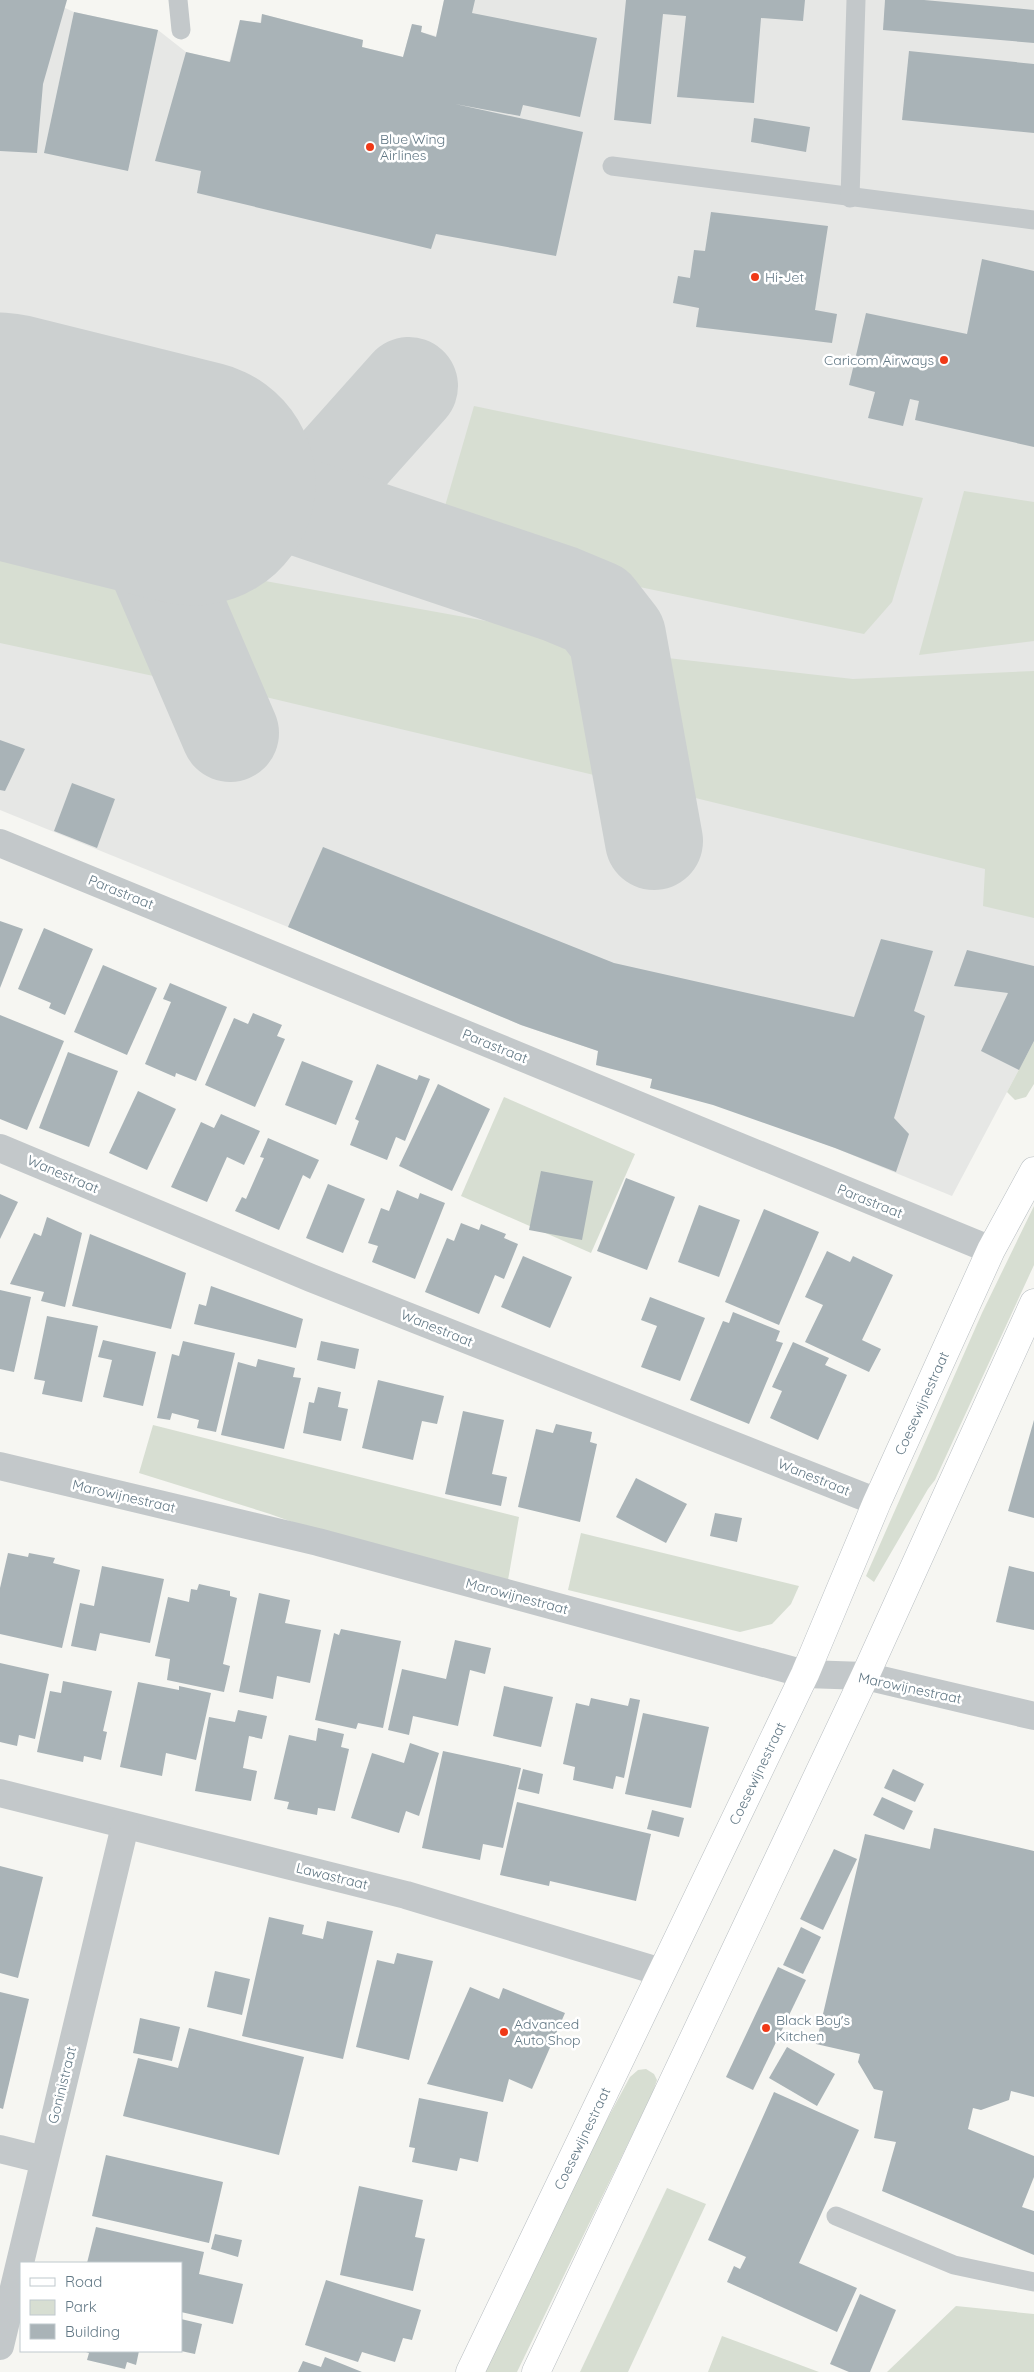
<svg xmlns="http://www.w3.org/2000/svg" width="1034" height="2372" font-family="Quicksand,sans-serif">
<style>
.built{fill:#e6e7e5}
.green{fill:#d7ded2}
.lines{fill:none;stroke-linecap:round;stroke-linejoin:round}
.taxiway{stroke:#ccd0d0;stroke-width:98}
.runway{stroke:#ccd0d0;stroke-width:245}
.building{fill:#a9b3b7}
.secondary-casing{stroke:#b7bdc1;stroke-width:29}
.service{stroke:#c3c8ca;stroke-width:19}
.minor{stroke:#c3c8ca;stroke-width:28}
.secondary{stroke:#fff;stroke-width:28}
.poi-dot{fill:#f03917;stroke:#fff;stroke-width:2}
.labels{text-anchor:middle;stroke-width:5;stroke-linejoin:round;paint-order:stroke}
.poi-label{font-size:14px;fill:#627885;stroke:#fff;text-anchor:start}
.street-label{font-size:14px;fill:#627885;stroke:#fff}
</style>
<rect width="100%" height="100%" fill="#f6f6f2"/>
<polygon class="built" points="0,0 65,8 74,12 158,30 186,52 229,62 240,20 260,23 262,14 363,40 362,47 403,57 412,24 422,26 421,32 436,36 444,0 1034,0 1034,1041 952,1196 835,1148 652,1079 596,1065 598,1051 521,1025 288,927 0,810"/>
<g class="green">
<polygon points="474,406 923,498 892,602 864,634 434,544"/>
<polygon points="964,491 1034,502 1034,641 919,655"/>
<polygon points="0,543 161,584 172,680 0,643"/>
<polygon points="209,571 576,637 615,780 240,691"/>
<polygon points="641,655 853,679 1034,671 1034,918 983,906 985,869 671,792"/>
<polygon points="1034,1041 1034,1084 1026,1097 1015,1100 1007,1092"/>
<polygon points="504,1097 635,1154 591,1253 461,1196"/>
<polygon points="1034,1206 1034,1265 935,1480 928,1489 874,1582 866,1576 982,1313"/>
<polygon points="153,1425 519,1517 508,1580 323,1533 270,1514 139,1473"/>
<polygon points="581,1533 799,1586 791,1604 772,1624 740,1632 568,1590"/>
<polygon points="646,2069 654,2074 657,2080 653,2092 517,2372 484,2372 569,2190 630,2077 638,2070"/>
<polygon points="667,2188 706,2204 628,2372 580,2372"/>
<polygon points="956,2306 1034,2314 1034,2372 887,2372"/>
<polygon points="722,2336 819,2372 708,2372"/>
</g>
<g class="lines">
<g class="taxiway">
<polyline points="114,463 230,733"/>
<polyline points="193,483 301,507 409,386"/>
<polyline points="301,507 560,594 596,609 617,636 654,841"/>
</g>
<polyline class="runway" points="0,435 193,483"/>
</g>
<g class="building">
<polygon points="0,0 67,0 43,84 37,153 0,151"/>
<polygon points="444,0 475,0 472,13 597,38 580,117 523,105 520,116 455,104 583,132 556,256 436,234 431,249 197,193 201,171 155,161 186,52 230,62 240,20 261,23 262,14 363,40 362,47 403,57 412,24 422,26 421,32 436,37"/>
<polygon points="626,0 805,0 803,21 761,18 754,103 677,97 686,16 663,14 651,124 614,120"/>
<polygon points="885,0 924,0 1034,10 1034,43 883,30"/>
<polygon points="74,12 158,30 128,171 44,153"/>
<polygon points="909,51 1034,64 1034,133 902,120"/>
<polygon points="754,118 810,127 806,152 751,142"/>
<polygon points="711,212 828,226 815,310 837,314 832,343 696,327 699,308 673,303 678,276 690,278 694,250 705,251"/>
<polygon points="982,259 1034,271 1034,447 915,420 919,401 910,399 903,426 868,418 875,392 849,385 866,313 967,334"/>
<polygon points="0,740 25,749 5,791 0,790"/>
<polygon points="72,783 115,799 97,848 54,831"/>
<polygon points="323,847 614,963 854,1017 881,939 933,951 914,1011 925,1016 894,1118 909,1134 896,1172 835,1148 713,1105 650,1088 652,1079 596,1065 598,1051 521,1025 288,927"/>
<polygon points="0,921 23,929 0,988"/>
<polygon points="44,928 93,949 65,1015 49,1008 51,1003 18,989"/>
<polygon points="967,950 1034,966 1034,1041 1019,1070 981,1051 1008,993 954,986"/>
<polygon points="103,965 157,988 127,1055 74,1032"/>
<polygon points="170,983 227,1007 196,1081 176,1073 175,1077 145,1064 171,1002 163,999"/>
<polygon points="253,1013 282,1025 277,1036 285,1039 255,1107 205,1085 234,1018 248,1024"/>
<polygon points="0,1015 64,1041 27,1130 0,1119"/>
<polygon points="68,1052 118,1071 89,1147 39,1128"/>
<polygon points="302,1061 353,1081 336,1125 285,1105"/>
<polygon points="377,1064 417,1080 419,1075 430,1079 405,1141 396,1137 387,1160 350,1145 359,1121 355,1119"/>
<polygon points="438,1084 490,1109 452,1191 399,1166"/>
<polygon points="138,1091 176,1109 147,1170 109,1153"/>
<polygon points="221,1114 260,1131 244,1165 227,1157 207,1202 171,1187 201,1122 214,1128"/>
<polygon points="268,1138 319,1160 310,1179 303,1175 279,1230 235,1211 242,1197 246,1199 264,1158 260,1157"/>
<polygon points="541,1171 593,1181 582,1240 529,1230"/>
<polygon points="626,1178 675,1197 647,1270 597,1251"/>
<polygon points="328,1184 365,1199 343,1253 306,1238"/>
<polygon points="397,1190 418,1199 420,1193 445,1203 415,1279 372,1262 378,1246 368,1243 381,1208 389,1211"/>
<polygon points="0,1194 18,1202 0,1239"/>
<polygon points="699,1205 740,1220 719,1277 678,1262"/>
<polygon points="764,1209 819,1232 779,1325 725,1302"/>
<polygon points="47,1217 82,1233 65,1307 41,1301 44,1292 10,1284 34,1233 41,1236"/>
<polygon points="461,1223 479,1230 481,1224 506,1234 504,1238 518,1244 504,1279 495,1275 479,1314 425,1292 447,1238 454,1241"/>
<polygon points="90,1234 186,1273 171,1329 72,1306"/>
<polygon points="827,1251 850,1262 853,1256 893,1275 862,1340 881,1349 869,1372 805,1342 823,1305 805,1297"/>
<polygon points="523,1256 572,1277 550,1328 501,1307"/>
<polygon points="211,1286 303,1319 296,1348 194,1324 199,1304 206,1306"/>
<polygon points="0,1290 31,1297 14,1372 0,1369"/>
<polygon points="650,1297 705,1318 680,1381 641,1367 657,1326 641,1320"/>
<polygon points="733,1312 780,1331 776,1341 783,1343 749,1424 690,1400 723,1321 729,1323"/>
<polygon points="47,1316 98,1326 82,1402 42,1394 45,1381 34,1379"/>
<polygon points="103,1340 156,1352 143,1406 103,1397 112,1360 98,1357"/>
<polygon points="183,1341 235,1353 216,1432 197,1428 199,1420 172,1413 170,1420 157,1418 172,1354 179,1356"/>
<polygon points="321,1341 359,1349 355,1369 317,1360"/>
<polygon points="793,1342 829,1358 825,1365 847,1375 818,1440 770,1418 782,1391 772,1387"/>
<polygon points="258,1359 295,1368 293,1377 301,1378 284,1449 221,1435 238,1362 256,1367"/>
<polygon points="378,1380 444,1396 437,1424 422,1421 413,1460 362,1448"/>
<polygon points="318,1387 341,1392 338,1407 348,1409 341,1441 303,1433 309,1402 314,1403"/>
<polygon points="463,1411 504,1420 492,1474 507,1477 501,1506 445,1494"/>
<polygon points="1034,1420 1034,1518 1008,1511"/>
<polygon points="556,1424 592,1432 590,1442 597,1444 580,1522 518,1507 536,1429 553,1433"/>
<polygon points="636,1478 687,1504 666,1543 616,1517"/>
<polygon points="715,1513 742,1518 737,1542 710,1536"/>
<polygon points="8,1553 28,1557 29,1553 55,1558 53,1563 80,1570 62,1648 0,1634 0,1588"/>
<polygon points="102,1566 164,1579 150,1643 100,1633 96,1651 71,1646 80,1603 94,1606"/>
<polygon points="1009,1566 1034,1572 1034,1630 996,1622"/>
<polygon points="199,1584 230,1591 230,1596 237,1598 223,1664 230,1666 224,1692 167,1680 170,1659 155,1656 168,1597 189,1602 191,1589 197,1590"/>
<polygon points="259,1593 290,1600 285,1623 321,1630 310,1683 277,1676 273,1699 239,1692"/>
<polygon points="341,1629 401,1641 383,1728 358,1723 356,1729 315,1720 334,1633 339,1635"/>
<polygon points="455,1640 491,1648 485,1674 470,1670 458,1726 413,1716 409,1735 388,1730 402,1669 446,1679"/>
<polygon points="0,1663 49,1674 35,1739 19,1735 17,1746 0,1742"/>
<polygon points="63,1681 112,1691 103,1731 107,1732 101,1760 84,1756 83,1762 37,1752 50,1691 61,1693"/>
<polygon points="138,1682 179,1690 179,1686 211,1693 196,1760 166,1753 162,1776 120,1767"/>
<polygon points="504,1686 553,1697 541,1747 493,1736"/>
<polygon points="591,1698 628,1706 630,1698 640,1700 624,1778 616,1776 613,1789 573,1780 575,1767 563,1764 576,1703 589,1706"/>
<polygon points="238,1710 267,1716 262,1739 249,1736 243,1768 257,1771 251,1801 195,1791 209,1717 235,1722"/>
<polygon points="643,1713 709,1727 691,1808 625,1794"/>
<polygon points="318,1728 344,1734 341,1747 349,1749 335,1811 318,1808 317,1815 287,1809 289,1802 274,1799 289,1735 316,1741"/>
<polygon points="410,1743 439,1753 419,1816 406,1811 399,1833 351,1818 372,1753 404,1763"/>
<polygon points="443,1751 521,1768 503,1848 483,1844 480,1860 422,1848"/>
<polygon points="523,1769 543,1774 539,1794 518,1789"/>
<polygon points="893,1769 924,1784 915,1802 884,1788"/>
<polygon points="882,1797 913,1811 904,1830 873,1815"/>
<polygon points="517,1802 651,1834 636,1901 550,1881 549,1886 500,1875"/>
<polygon points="652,1810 684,1818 679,1837 647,1829"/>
<polygon points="934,1828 1034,1851 1034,2097 1011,2091 1009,2100 981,2110 973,2108 968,2129 1034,2156 1034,2177 1022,2207 1034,2211 1034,2255 882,2191 896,2142 874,2138 883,2091 874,2089 858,2062 860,2054 816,2044 865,1834 930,1849"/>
<polygon points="834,1849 857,1859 823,1930 800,1919"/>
<polygon points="0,1866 43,1877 18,1978 0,1973"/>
<polygon points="269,1917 304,1925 302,1934 323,1939 327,1921 373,1931 343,2059 242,2036"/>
<polygon points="801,1927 821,1937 803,1974 783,1965"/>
<polygon points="397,1953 433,1961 409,2060 356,2047 377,1960 394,1964"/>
<polygon points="778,1967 806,1980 753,2090 726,2077"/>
<polygon points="215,1971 250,1979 242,2015 207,2007"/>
<polygon points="470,1987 499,1999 503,1988 565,2013 532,2089 509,2079 503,2102 427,2084"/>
<polygon points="0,1992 29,1999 3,2109 0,2108"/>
<polygon points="140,2018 180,2027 172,2061 133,2053"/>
<polygon points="189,2028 304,2057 279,2155 123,2116 138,2058 178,2068"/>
<polygon points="787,2047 835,2074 817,2106 769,2078"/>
<polygon points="774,2092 859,2130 799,2263 857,2288 837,2332 727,2282 734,2266 740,2269 746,2257 708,2240"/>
<polygon points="419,2098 488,2112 478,2162 460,2158 457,2171 412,2162 415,2148 409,2147"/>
<polygon points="106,2155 223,2182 209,2243 92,2216"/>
<polygon points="359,2186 423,2200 415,2237 425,2239 413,2291 340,2275"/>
<polygon points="96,2227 204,2252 199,2274 243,2284 233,2324 181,2312 181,2263 87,2263"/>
<polygon points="215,2234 242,2240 238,2257 211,2249"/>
<polygon points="326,2280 421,2310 412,2340 403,2338 395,2362 362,2352 358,2362 305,2345"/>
<polygon points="860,2294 896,2310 870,2372 849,2372 830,2364"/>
<polygon points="181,2319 202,2324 195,2354 181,2351"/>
<polygon points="83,2351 139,2351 136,2365 127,2362 125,2369 87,2360 89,2353"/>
<polygon points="325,2357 362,2372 298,2372 303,2361 321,2367"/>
</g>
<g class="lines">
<defs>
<g id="secondary">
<path id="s1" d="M 470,2372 L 805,1674 L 877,1502 L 991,1250 L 1034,1171"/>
<polyline points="536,2372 865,1676 1034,1303"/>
</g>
</defs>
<use href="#secondary" class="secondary-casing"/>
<g class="service">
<polyline points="178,0 181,30"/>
<polyline points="612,166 1034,220"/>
<polyline points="850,198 856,0"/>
<polyline points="836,2216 954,2265 1034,2282"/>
</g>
<g class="minor">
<polyline points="0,843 991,1250"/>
<polyline points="0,1148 311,1278 877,1502"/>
<polyline points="0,1466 318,1542 805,1674 865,1676 1034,1716"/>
<polyline points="0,1793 406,1895 661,1972"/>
<polyline points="0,2149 44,2160"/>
<polyline points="0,2346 125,1826"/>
</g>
<use href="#secondary" class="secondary"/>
</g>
<g class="poi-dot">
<circle cx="370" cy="147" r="5"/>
<circle cx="755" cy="277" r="5"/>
<circle cx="944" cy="360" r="5"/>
<circle cx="766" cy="2028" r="5"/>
<circle cx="504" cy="2032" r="5"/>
</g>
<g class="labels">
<g class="poi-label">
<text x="380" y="144">Blue Wing<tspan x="380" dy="16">Airlines</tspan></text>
<text x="765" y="282">Hi-Jet</text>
<text x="934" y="365" text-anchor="end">Caricom Airways</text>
<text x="776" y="2025">Black Boy's<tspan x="776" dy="16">Kitchen</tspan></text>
<text x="514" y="2029">Advanced<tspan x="514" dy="16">Auto Shop</tspan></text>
</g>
<g class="street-label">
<text transform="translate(121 892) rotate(22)" y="5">Parastraat</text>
<text transform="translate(495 1046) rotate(22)" y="5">Parastraat</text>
<text transform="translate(63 1174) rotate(23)" y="5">Wanestraat</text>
<text transform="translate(870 1201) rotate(22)" y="5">Parastraat</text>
<text transform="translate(437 1328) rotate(22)" y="5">Wanestraat</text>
<text dy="5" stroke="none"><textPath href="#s1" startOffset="1069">Coesewijnestraat</textPath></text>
<text transform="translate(814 1477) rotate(22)" y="5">Wanestraat</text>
<text transform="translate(124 1496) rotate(13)" y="5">Marowijnestraat</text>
<text transform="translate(517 1596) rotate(15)" y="5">Marowijnestraat</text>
<text transform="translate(910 1688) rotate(12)" y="5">Marowijnestraat</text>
<text dy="5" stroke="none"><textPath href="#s1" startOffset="664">Coesewijnestraat</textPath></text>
<text transform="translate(332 1876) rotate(14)" y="5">Lawastraat</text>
<text transform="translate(62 2085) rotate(-76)" y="5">Goninistraat</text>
<text dy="5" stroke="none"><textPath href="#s1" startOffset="259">Coesewijnestraat</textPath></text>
</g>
</g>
<rect x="20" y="2262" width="162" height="90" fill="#ffffff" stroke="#c0c9ce"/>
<rect x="30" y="2278" width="25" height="8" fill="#ffffff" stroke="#c0c9ce"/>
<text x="65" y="2287" font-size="15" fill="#627885">Road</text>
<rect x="30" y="2300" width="25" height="15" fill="#d7ded2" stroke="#c0c9ce"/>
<text x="65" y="2312" font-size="15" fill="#627885">Park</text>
<rect x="30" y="2324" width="25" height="15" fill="#a9b3b7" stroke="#c0c9ce"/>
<text x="65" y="2337" font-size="15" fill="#627885">Building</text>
</svg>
